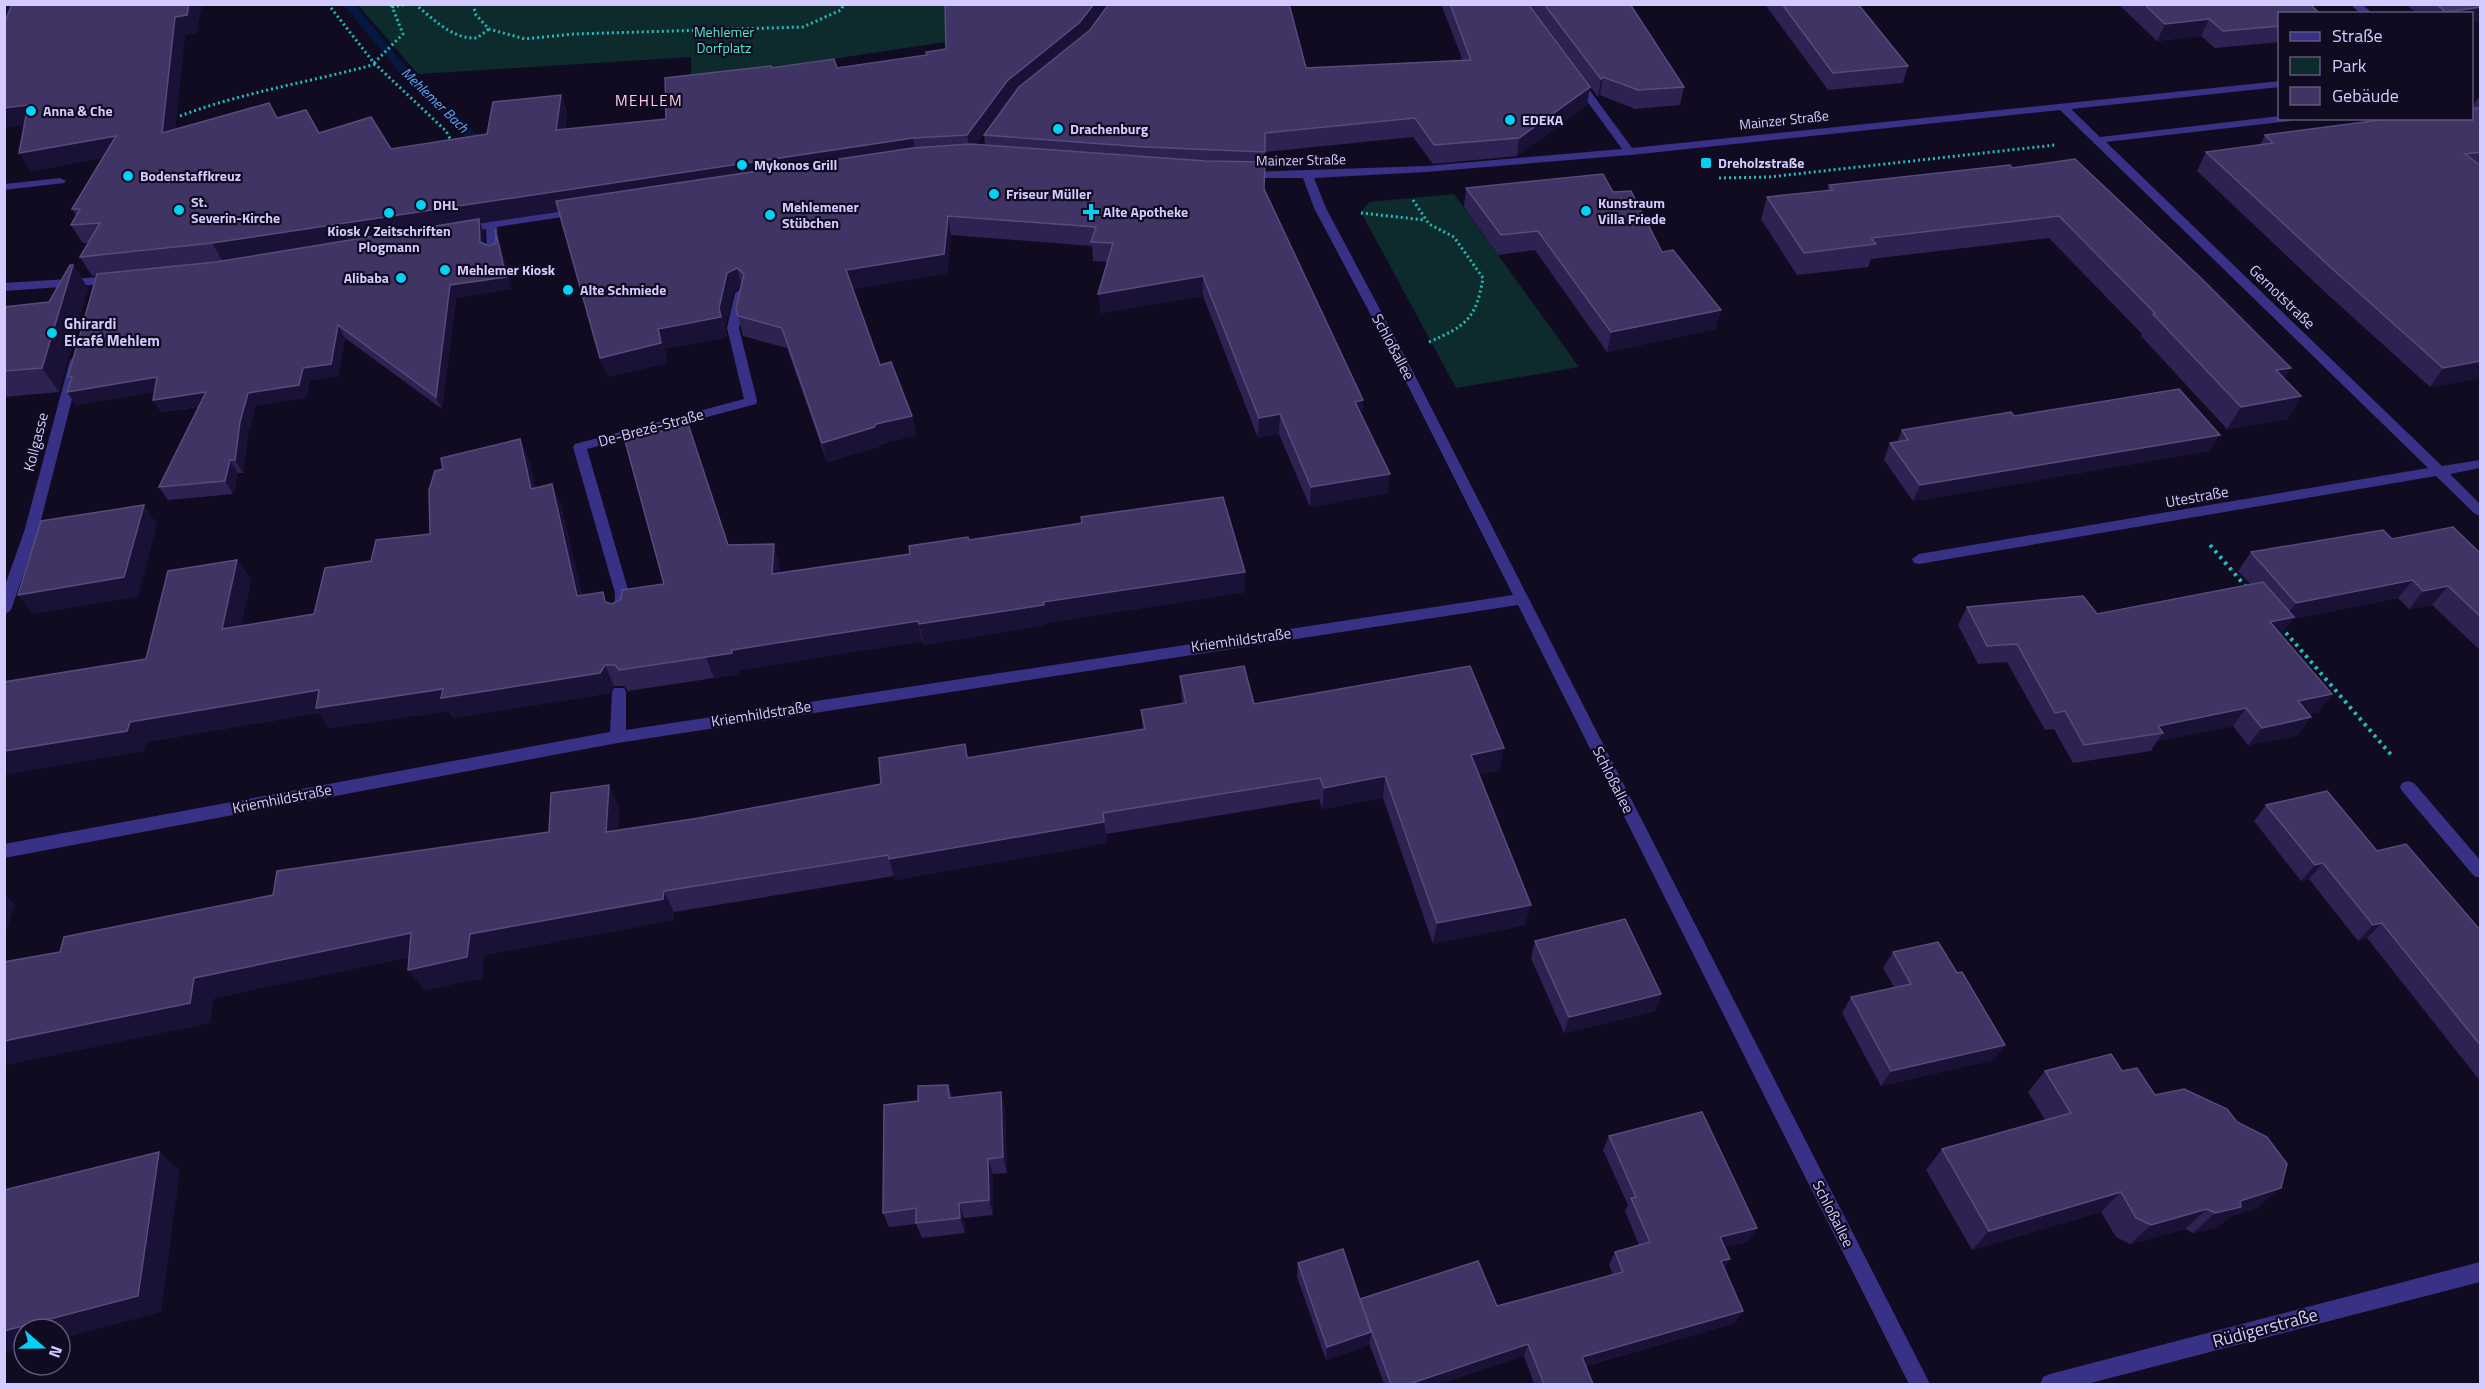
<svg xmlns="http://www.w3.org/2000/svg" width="2485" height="1389" font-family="'Titillium Web',sans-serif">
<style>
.green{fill:#0d2b2c}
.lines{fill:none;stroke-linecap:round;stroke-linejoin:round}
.stream{fill:#051840;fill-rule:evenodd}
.path-far1{stroke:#22bcba;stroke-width:3;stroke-dasharray:2 3;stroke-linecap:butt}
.path{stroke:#22bcba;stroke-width:4;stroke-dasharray:3 4.5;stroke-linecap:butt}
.minor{fill:#383185;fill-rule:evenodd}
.wall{fill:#2d2251;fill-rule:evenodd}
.shaded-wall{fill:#1a1136}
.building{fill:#3f3464;stroke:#564c7c;stroke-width:1.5}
.poi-dot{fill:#00d2f6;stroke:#100b21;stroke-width:2}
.labels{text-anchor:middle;stroke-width:4.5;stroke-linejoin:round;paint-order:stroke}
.far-park-label{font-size:14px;fill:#4ceaca;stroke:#100b21}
.far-water-label{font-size:14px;font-style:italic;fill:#59aaff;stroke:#100b21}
.far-poi-label{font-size:14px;font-weight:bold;fill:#d3cbff;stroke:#100b21;text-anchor:start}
.far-street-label{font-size:14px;fill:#d3cbff;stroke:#100b21}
.far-quarter-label{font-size:15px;letter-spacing:1.5px;fill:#ffcdea;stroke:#100b21}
.street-label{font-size:15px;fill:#d3cbff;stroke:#100b21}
.poi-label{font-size:15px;font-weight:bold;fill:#d3cbff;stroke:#100b21;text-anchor:start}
.near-street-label{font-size:18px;fill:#d3cbff;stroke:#100b21}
</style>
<rect width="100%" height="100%" fill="#100b21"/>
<g class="green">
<polygon points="358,5 948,5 946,42 691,80 691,57 418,74"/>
<polygon points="1454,194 1579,367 1456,388 1361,212 1369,202"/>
</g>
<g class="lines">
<polygon class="stream" points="343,4 354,4 412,74 484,141 484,158 476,158 474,145 404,78"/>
<g class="path-far1">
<polyline points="328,4 374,63 446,131 453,144"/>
<path d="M 415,4 C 432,18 453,40 477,38 L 489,29"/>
<polyline points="473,4 476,15 489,29 525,39 574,34 803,27 841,10 844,4"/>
<polyline points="392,7 408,4"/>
<polyline points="374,63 403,34 391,4"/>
<path d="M 180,116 C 243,92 311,82 376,64"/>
<polyline points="1719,178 1769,177 2055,145"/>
<path d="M 1413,200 L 1429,224 L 1454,237 L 1483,278 C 1476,319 1466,326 1429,342"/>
<polyline points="1361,213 1425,220"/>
</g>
<g class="path">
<polyline points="2210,545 2246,587"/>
<polyline points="2281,627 2393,757"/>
</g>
<g class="minor">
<polygon points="2350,4 2362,4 2373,14 2361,14"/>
<polygon points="1576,76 1580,77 1632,148 2280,81 2280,87 2071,109 2100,137 2280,116 2280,118 2295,118 2290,121 2106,142 2442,466 2480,460 2480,468 2450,474 2480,504 2480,516 2475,514 2436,476 1919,564 1914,563 1912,559 1919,554 2428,468 2060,110 1630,155 1426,172 1314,178 1326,208 1411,368 1930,1384 1909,1384 1518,605 618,743 4,858 4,844 610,732 612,692 614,688 624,688 626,692 626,730 1513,595 1399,368 1314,208 1303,178 1246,178 1240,175 1246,172 1426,166 1622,149 1571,79"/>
<polygon points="60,178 66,181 64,183 4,190 4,184"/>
<polygon points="578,209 584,212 582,214 497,227 499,254 493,257 487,254 486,229 462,232 456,229 462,226"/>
<polygon points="115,276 121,280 119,283 4,291 4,283"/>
<polygon points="741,289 747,293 739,328 757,401 756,404 587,449 629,593 626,616 616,616 614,612 615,593 573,447 575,444 744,399 727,328 735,293"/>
<polygon points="76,356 82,360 38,532 11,610 4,615 4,588 24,532 70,360"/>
<polygon points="2408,781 2414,783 2480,860 2480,878 2474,876 2402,791 2400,787 2402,783"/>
<polygon points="2480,1262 2480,1282 2087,1384 2040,1384 2043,1377 2050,1374"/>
</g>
</g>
<g class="wall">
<path d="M 4,4 L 202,4 L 196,33 L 185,35 L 175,129 L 277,118 L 319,133 L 391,149 L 487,134 L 561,95 L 567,113 L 565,129 L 666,119 L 772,68 L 837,68 L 927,55 L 946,49 L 945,4 L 1289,4 L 1306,68 L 1463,61 L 1441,4 L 1641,4 L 1631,7 L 1684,87 L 1680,105 L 1635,109 L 1600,95 L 1598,97 L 1590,87 L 1587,105 L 1517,156 L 1433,164 L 1413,137 L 1265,152 L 1264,189 L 1363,400 L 1362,417 L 1388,493 L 1310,507 L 1279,434 L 1258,438 L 1203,296 L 1100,313 L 1107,262 L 1093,261 L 1092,246 L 951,235 L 947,273 L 853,289 L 880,365 L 912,416 L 916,435 L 881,444 L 878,447 L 827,462 L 787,348 L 743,336 L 736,308 L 740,288 L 733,292 L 725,327 L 727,337 L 665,349 L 667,363 L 608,377 L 600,358 L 559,211 L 480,223 L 484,232 L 484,244 L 489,246 L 496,243 L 495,229 L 500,241 L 511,289 L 456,298 L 442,409 L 345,338 L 338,376 L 310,380 L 306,398 L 256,405 L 248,435 L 243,473 L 238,473 L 233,494 L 168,500 L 159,487 L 198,407 L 161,412 L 153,400 L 154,392 L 76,405 L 67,392 L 71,381 L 68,377 L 96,276 L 92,276 L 80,257 L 89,243 L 83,243 L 71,225 L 76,215 L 72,209 L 103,158 L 31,171 ZM 1108,5 L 1090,30 L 1086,33 L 1100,16 ZM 1012,96 L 984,135 L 985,145 L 976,144 L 1009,99 Z"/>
<polygon points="1767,4 1782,4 1908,66 1903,83 1828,90 1767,7"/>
<polygon points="2118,4 2310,4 2280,14 2280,42 2215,48 2201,36 2157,41"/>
<polygon points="2405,4 2481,4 2481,21 2472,22 2472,14 2418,14"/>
<polygon points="2481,98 2481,378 2430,387 2326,293 2197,171 2206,152 2260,145 2265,135 2472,118 2472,108 2477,99"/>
<polygon points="2012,168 2291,368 2284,379 2301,396 2287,419 2227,429 2141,336 2142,334 2049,238 1871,259 1868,267 1797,275 1761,219 1767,197 1827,191 1829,185"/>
<polygon points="1466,188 1613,192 1662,252 1716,329 1607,352 1535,250 1498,255 1464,207"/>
<polygon points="73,265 88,288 59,392 4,397 4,307 49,302"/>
<polygon points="2014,416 2210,451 1913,501 1884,460 1890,443 1897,442 1902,430"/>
<polygon points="520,439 529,460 535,488 561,505 582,596 612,604 664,584 728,545 780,565 780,573 910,554 969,540 1081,523 1081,517 1245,592 1046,623 1046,625 924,645 922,641 740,670 739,674 714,678 628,691 624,686 614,686 610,693 453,718 449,711 329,728 319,713 146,742 144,751 146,659 237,560 251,580 241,626 314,614 371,561 430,534 443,469"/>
<polygon points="2392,539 2481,554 2481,651 2432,605 2409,609 2398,598 2292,619 2281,635 2332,694 2318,712 2308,714 2311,717 2298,735 2248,745 2233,726 2157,741 2151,751 2073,763 2054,729 2045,730 2007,662 1978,664 1958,625 1967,607 2097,614 2250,584 2238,571 2251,552"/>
<polygon points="1180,676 1254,704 1500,770 1479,774 1525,925 1433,944 1383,798 1322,809 1319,799 1106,834 1107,843 895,880 894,876 674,912 674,920 484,955 482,978 424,990 409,957 214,998 209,1023 5,1065 4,1067 4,962 60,952 273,895 549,832 619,807 618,830 699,818 881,784 965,744 968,757 1143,730 1141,710 1182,703"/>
<polygon points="2266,805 2377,851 2481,931 2481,1082 2367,938 2358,941 2309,879 2301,881 2254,821"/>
<polygon points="1535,941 1661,994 1655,1011 1564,1033 1531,958"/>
<polygon points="1893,952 1957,973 2005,1045 1993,1060 1881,1086 1842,1013 1851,997 1894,987 1883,968"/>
<polygon points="2045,1071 2122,1071 2155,1095 2257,1208 2229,1217 2218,1227 2193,1233 2185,1229 2130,1244 2116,1237 2101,1212 1972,1250 1926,1170 1942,1149 2045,1120 2028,1092"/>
<polygon points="948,1085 952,1097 1005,1108 1007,1173 993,1174 993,1215 964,1218 965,1233 922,1238 916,1224 889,1227 883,1213 918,1101"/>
<polygon points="1609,1136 1749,1241 1725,1247 1730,1259 1724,1269 1735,1323 1585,1366 1593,1384 1534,1384 1524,1356 1439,1384 1384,1384 1369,1343 1369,1345 1326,1360 1297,1277 1298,1263 1360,1299 1497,1306 1613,1275 1609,1265 1615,1252 1639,1245 1625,1211 1628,1205 1603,1150"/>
</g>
<g class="shaded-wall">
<polygon points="4,4 14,4 4,29"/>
<polygon points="189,4 202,4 196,33 185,35 173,151 162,133 175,17"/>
<polygon points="1094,4 1109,4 1080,40 1009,99 970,153 967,135 1007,81"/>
<polygon points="2481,7 2481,21 2472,22 2472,14 2445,14 2446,12"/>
<polygon points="2209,19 2201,36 2157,41 2165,24"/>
<polygon points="1603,77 1600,95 1598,97 1601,79"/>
<polygon points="1590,87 1587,105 1517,156 1519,138"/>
<polygon points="561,95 567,113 562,148 556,130"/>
<polygon points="28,105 39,123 4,128 4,108"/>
<polygon points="116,136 127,154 31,171 19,153"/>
<polygon points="913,138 916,157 480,223 484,232 485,254 223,262 212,243"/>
<polygon points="948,216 951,235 947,273 851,290 846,270"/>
<polygon points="495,229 500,241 511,289 456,298 442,409 436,397 450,285 506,277"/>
<polygon points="73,265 88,288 59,392 42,368"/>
<polygon points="737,268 742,287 733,292 725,327 727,337 665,349 667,363 608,377 600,358 658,329 719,308 727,273"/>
<polygon points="1203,276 1203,296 1100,313 1098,294"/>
<polygon points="1721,310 1716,329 1607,352 1611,332"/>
<polygon points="338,325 345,338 338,376 310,380 306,398 256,405 248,435 243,473 235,460 240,422 248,393 303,368"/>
<polygon points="2481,361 2481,378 2430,387 2443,368"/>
<polygon points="2291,368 2277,390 2276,370"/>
<polygon points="157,377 165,390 76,405 67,392"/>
<polygon points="206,392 213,404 161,412 153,400"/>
<polygon points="2301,396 2287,419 2227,429 2241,407"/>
<polygon points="1363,400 1362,420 1355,402"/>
<polygon points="1280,414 1279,434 1258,438 1259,418"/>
<polygon points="912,416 916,435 881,444 878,447 827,462 822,443 876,424"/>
<polygon points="2220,435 2210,451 1913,501 1920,485"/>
<polygon points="520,439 529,460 540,510 531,489"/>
<polygon points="230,460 238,473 233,494 225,481"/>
<polygon points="1390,474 1388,493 1310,507 1311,487"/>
<polygon points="552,484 561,505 587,617 577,596"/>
<polygon points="144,505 157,524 138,597 33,614 18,595"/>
<polygon points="774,544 780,565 779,595 772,574"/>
<polygon points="237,560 251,580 236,650 222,629"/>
<polygon points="1245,572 1245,592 1046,623 1046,625 924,645 919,624 1043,602"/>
<polygon points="2413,580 2398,598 2292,619 2281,635 2270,622 2284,619 2296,603"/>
<polygon points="2448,586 2432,605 2409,609 2423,591"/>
<polygon points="918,621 922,641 740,670 739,674 714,678 706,657 732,650"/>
<polygon points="605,665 614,686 610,693 453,718 449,711 329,728 319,713 146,742 144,751 4,775 4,751 130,722 319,690"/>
<polygon points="2332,694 2318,712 2284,719 2298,701"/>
<polygon points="2246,708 2233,726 2157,741 2163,733 2158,726"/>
<polygon points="2311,717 2298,735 2248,745 2262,728"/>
<polygon points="1504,748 1500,770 1467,776 1471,755"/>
<polygon points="1385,776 1383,798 1322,809 1324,788"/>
<polygon points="609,785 619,807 617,853 606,832"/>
<polygon points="1104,822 1107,843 895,880 889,859"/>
<polygon points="2323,863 2309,879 2301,881 2315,865"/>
<polygon points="664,891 674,912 674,920 484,955 482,978 424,990 408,970 470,934"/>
<polygon points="4,894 15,904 4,938"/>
<polygon points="1531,905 1525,925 1433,944 1437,923"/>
<polygon points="2382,923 2367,938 2358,941 2373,925"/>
<polygon points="411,933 426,954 214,998 209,1023 5,1065 4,1067 4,1041 194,978"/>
<polygon points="1661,994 1655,1011 1564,1033 1569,1017"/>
<polygon points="2005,1045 1993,1060 1881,1086 1891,1071"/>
<polygon points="1001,1092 1005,1108 1007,1173 1003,1157"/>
<polygon points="159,1152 180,1170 161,1312 60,1339 60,1329 24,1329 24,1348 4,1353 4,1331"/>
<polygon points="988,1159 993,1174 993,1215 989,1200"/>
<polygon points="2281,1188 2257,1208 2229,1217 2218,1227 2193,1233 2215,1213 2240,1201"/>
<polygon points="2121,1192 2101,1212 1972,1250 1989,1231"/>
<polygon points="959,1203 964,1218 965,1233 960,1218"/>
<polygon points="2207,1209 2185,1229 2130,1244 2151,1225"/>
<polygon points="1757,1228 1749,1241 1713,1250 1720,1237"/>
<polygon points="1730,1259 1722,1271 1721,1261"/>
<polygon points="1743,1311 1735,1323 1576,1368 1582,1357"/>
<polygon points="1371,1332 1369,1345 1326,1360 1327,1347"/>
<polygon points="1528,1344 1524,1356 1439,1384 1409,1384"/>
</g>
<g class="building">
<polygon points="12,4 189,4 187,15 175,17 162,133 269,103 277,118 306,110 319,133 371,117 391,149 487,134 493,102 561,95 556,130 666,119 665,78 771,66 771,68 834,59 837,68 927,55 926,52 946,49 945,4 1094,4 1079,23 1007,81 967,135 913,138 212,243 80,257 100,223 71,225 80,209 72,209 116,136 19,153 28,105 4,108 4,24"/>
<polygon points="1109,4 1289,4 1306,68 1471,60 1450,4 1528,4 1590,87 1519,138 1434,145 1415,118 1265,133 1265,152 1144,147 984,135 1019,87 1090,30"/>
<polygon points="1544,4 1630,4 1684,87 1638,90 1603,77 1601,79"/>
<polygon points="1782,4 1858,4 1908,66 1833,73"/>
<polygon points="2144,4 2310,4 2320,14 2280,14 2280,26 2223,31 2209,19 2165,24"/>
<polygon points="2436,4 2481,4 2481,7 2446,12"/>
<polygon points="2481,107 2481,152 2465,154 2481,166 2481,361 2443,368 2338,274 2206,152 2273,143 2265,135 2395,118 2472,118 2472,109"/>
<polygon points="971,144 1206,161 1265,162 1264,189 1363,400 1355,402 1390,474 1311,487 1280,414 1259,418 1203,276 1098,294 1113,243 1091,242 1096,227 948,216 944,254 846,270 880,365 891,362 912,416 876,424 874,427 822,443 782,328 738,316 736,308 744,274 737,268 727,273 719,308 721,317 658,329 661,343 600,358 556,201 913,148"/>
<polygon points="2075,159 2204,281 2291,368 2276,370 2301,396 2241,407 2153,314 2155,313 2059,216 1871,238 1876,244 1804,253 1767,197 1833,190 1829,185 2010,165 2012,168"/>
<polygon points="1603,174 1613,192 1631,191 1662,252 1673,250 1721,310 1611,332 1538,231 1501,235 1466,188"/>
<polygon points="479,219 480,242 489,246 496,243 495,229 506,277 450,285 436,397 338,325 331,364 303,368 299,385 248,393 240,422 235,460 230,460 225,481 159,487 206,392 153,400 157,377 67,392 72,377 68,377 97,274 216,262"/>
<polygon points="70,265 73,265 42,368 4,371 4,307 49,302"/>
<polygon points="2179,389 2220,435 1920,485 1890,443 1908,440 1902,430 2011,412 2014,416"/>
<polygon points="688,424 728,545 774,544 772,574 910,554 909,546 968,537 969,540 1082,523 1081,517 1223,497 1245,572 1043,602 1044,605 919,624 918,621 732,650 732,653 706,657 619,670 615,665 605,665 600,673 441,698 443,689 316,708 319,690 130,722 127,731 4,751 4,682 146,659 168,571 237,560 222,629 314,614 325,568 371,561 376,540 430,534 429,490 435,471 443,469 441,458 520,439 531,489 552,484 577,596 603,592 605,602 612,604 621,599 622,590 664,584 625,441"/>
<polygon points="144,505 124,577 18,595 41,521"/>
<polygon points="2453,527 2481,554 2481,617 2448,586 2423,591 2413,580 2296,603 2251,552 2383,530 2392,539"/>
<polygon points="2263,582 2294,617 2270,622 2332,694 2298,701 2311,717 2262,728 2246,708 2158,726 2163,733 2084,745 2065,711 2055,713 2017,644 1987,646 1967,607 2083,596 2097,614"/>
<polygon points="1244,666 1254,704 1470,666 1504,748 1471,755 1531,905 1437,923 1385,776 1324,788 1320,778 1103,813 1104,822 889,859 888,855 664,891 663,899 470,934 467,957 408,970 411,933 194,978 190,1003 4,1041 4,962 60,952 64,937 273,895 277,871 549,832 551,793 609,785 606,832 699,818 881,784 879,758 965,744 967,758 1145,729 1141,710 1186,703 1180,676"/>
<polygon points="2327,791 2377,851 2406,844 2481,931 2481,1046 2382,923 2373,925 2323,863 2315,865 2266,805"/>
<polygon points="1625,919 1661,994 1569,1017 1535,941"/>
<polygon points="1938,942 1957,973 1962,972 2005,1045 1891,1071 1851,997 1911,984 1893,952"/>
<polygon points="2111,1054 2122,1071 2137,1068 2155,1095 2184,1089 2227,1109 2237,1122 2267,1137 2287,1164 2281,1188 2240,1201 2241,1207 2215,1213 2207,1209 2151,1225 2136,1218 2121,1192 1989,1231 1942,1149 2071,1113 2045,1071"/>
<polygon points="948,1085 949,1098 1001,1092 1003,1157 988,1159 989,1200 959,1203 960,1218 916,1223 916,1208 883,1213 884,1105 918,1101 918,1086"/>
<polygon points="1702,1112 1757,1228 1720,1237 1730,1259 1721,1261 1743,1311 1582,1357 1593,1384 1544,1384 1528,1344 1409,1384 1391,1384 1360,1299 1478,1261 1497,1306 1623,1272 1615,1252 1650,1242 1631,1198 1636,1197 1609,1136"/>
<polygon points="159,1152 138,1296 4,1331 4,1190"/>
<polygon points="1343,1249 1371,1332 1327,1347 1298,1263"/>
</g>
<g class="poi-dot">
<circle cx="31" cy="111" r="6"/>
<circle cx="1510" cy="120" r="6"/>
<circle cx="1058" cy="129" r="6"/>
<rect x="1700" y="157" width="12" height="12" rx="3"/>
<circle cx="742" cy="165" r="6"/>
<circle cx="128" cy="176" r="6"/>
<circle cx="994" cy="194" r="6"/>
<circle cx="421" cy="205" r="6"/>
<circle cx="179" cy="210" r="6"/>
<circle cx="1586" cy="211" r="6"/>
<path d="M1088 203h6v6h6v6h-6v6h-6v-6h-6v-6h6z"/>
<circle cx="389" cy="213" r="6"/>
<circle cx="770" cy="215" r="6"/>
<circle cx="445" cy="270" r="6"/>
<circle cx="401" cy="278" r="6"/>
<circle cx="568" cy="290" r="6"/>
<circle cx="52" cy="333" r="6"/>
</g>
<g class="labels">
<g class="far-park-label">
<text x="724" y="37">Mehlemer<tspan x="724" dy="16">Dorfplatz</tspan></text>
</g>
<g class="far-water-label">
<text transform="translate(435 100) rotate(44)" y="5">Mehlemer Bach</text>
</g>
<g class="far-poi-label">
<text x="43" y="116">Anna &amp; Che</text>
<text x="1522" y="125">EDEKA</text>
<text x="1070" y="134">Drachenburg</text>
<text x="1718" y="168">Dreholzstraße</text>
<text x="754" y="170">Mykonos Grill</text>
<text x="140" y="181">Bodenstaffkreuz</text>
<text x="1006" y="199">Friseur Müller</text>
<text x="191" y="207">St.<tspan x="191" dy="16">Severin-Kirche</tspan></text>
<text x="1598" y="208">Kunstraum<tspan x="1598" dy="16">Villa Friede</tspan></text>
<text x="433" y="210">DHL</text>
<text x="782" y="212">Mehlemener<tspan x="782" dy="16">Stübchen</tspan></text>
<text x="1103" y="217">Alte Apotheke</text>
<text x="389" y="236" text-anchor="middle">Kiosk / Zeitschriften<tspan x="389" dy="16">Plogmann</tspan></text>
<text x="457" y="275">Mehlemer Kiosk</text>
<text x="389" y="283" text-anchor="end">Alibaba</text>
<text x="580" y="295">Alte Schmiede</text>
</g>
<g class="far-street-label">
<text transform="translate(1784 120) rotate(-6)" y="5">Mainzer Straße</text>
<text transform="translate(1301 160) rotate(-1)" y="5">Mainzer Straße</text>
</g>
<g class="far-quarter-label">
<text x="649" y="106">MEHLEM</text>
</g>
<g class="street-label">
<text transform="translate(2282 297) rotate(44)" y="5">Gernotstraße</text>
<text transform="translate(1393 347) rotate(62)" y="5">Schloßallee</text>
<text transform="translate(651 428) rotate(-15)" y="5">De-Brezé-Straße</text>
<text transform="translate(36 442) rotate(-76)" y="5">Kollgasse</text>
<text transform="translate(2197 497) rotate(-10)" y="5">Utestraße</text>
<text transform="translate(1241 640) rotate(-8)" y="5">Kriemhildstraße</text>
<text transform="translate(761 714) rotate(-9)" y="5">Kriemhildstraße</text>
<text transform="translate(1613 780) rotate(63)" y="5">Schloßallee</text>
<text transform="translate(282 799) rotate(-11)" y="5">Kriemhildstraße</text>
<text transform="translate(1833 1214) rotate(63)" y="5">Schloßallee</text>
</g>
<g class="poi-label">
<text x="64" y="329">Ghirardi<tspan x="64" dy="17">Eicafé Mehlem</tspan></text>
</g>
<g class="near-street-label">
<text transform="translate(2265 1328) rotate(-15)" y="6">Rüdigerstraße</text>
</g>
</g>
<rect width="2485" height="1389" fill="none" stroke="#d3cbff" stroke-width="12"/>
<rect x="2278" y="12" width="195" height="108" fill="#100b21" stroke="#5e587a" stroke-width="1.5"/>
<rect x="2290" y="32" width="30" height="9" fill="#383185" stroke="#5e587a" stroke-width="1.5"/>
<text x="2332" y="42" font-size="18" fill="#d3cbff">Straße</text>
<rect x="2290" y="57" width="30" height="18" fill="#0d2b2c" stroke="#5e587a" stroke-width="1.5"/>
<text x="2332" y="72" font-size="18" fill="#d3cbff">Park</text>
<rect x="2290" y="87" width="30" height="18" fill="#3f3464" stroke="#5e587a" stroke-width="1.5"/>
<text x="2332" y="102" font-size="18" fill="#d3cbff">Gebäude</text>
<g transform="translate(42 1347) rotate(110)"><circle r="28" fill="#100b21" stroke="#5e587a" stroke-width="1.5"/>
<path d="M0-4.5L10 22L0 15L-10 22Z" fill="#00d2f6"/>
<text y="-9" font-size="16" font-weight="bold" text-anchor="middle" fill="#d3cbff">N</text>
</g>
</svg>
